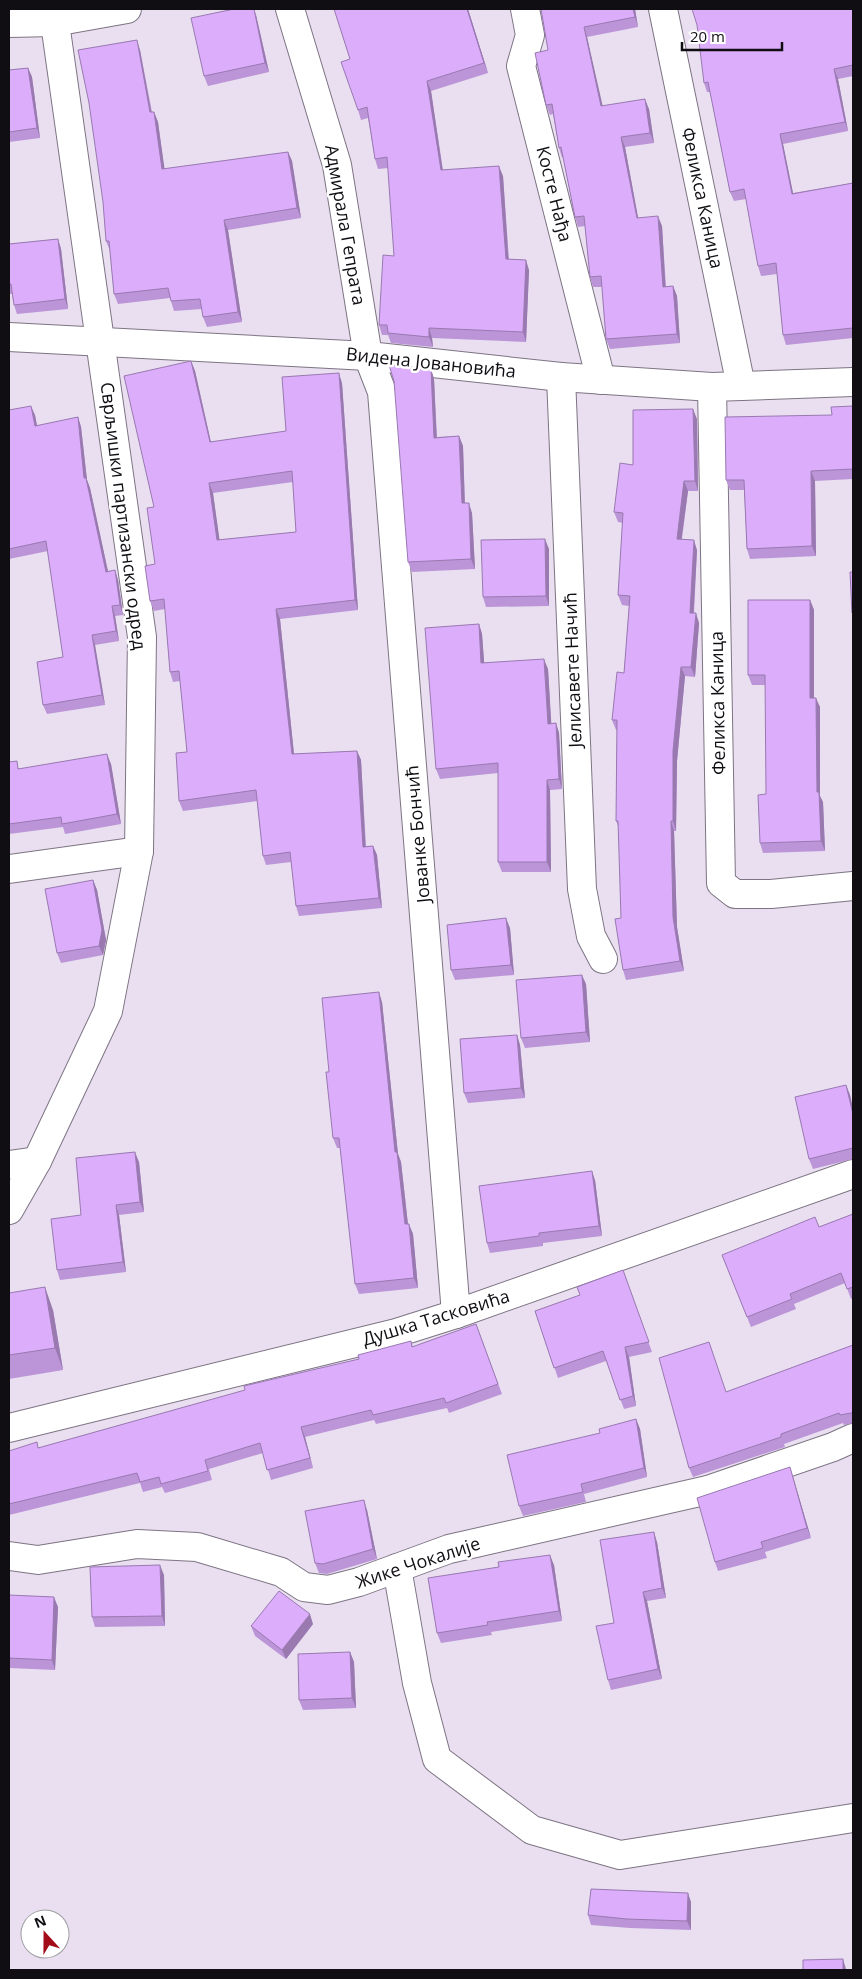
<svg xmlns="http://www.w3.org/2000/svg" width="862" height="1979" font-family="'Open Sans',sans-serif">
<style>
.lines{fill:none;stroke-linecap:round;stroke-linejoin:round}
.minor-casing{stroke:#7d7483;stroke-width:30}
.minor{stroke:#fff;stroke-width:28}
.wall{fill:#bc95d8;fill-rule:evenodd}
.shaded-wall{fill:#9979b0}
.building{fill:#dbadfb;stroke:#9979b0;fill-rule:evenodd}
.labels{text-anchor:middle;stroke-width:5;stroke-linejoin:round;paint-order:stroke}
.street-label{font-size:18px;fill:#100d13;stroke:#fff}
</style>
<rect width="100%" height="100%" fill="#e9dff1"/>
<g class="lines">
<defs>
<g id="minor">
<polyline points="290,9 337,165 368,356 382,392 456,1314"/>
<polyline points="525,9 530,35 521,66 601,380"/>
<polyline points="663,9 741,386"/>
<polyline points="9,23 54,22 127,9"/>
<polyline points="9,337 368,356 561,377 712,387 853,382"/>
<polyline points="561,377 582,889 591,936 603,959"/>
<polyline points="712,387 721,883 735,894 771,894 853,886"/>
<polyline points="9,869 139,851"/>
<polyline points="9,1165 37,1161"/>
<polyline points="9,1210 37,1161 108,1011 139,851 142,637 53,9"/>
<polyline points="9,1428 396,1333 456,1314 853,1174"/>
<polyline points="9,1556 38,1560 137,1544 197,1547 281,1572 304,1587 328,1590 359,1582 449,1549 708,1490 833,1447 853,1438"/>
<polyline points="397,1568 417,1683 437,1759 532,1830 620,1855 853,1818"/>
</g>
</defs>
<use href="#minor" class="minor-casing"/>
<use href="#minor" class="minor"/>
</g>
<g class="wall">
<polygon points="334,9 469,9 468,9 488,73 431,91 443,170 503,176 509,259 529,270 526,342 432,338 433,347 391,343 388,335 382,335 379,325 394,256 388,168 378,169 375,159 368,118 361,120 358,110 350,59"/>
<polygon points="541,9 635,9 638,27 587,37 602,106 649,109 654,143 625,147 638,218 662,226 666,287 673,286 677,296 680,343 610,349 606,339 602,287 593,287 590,277 585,226 578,227 575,217 563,157 562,158 559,148 553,114 550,115 546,105 548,50"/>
<polygon points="853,9 853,76 838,79 848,131 783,144 793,193 853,183 853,338 786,345 783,335 777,274 761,276 758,266 746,199 734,201 730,192 710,92 707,92 704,83"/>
<polygon points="256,15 269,72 208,86 204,76"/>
<polygon points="140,50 152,112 154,112 158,122 164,169 288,152 292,161 301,218 228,230 242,322 207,327 203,317 202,309 174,311 170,298 118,304 114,294 110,251 106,241"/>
<polygon points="28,68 32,77 40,138 9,142 9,70"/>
<polygon points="58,239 61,249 68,309 17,314 14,305 12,294 9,294 9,244"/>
<path d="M 191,361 L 195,371 L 211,442 L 286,431 L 342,383 L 358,610 L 280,619 L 294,754 L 357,751 L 361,760 L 366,846 L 373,846 L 377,855 L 382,908 L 299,916 L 296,906 L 291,862 L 266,865 L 263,856 L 257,801 L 183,811 L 179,801 L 187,752 L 180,681 L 173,682 L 170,672 L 165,609 L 154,611 L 150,601 L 155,564 L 154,507 ZM 293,482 L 296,532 L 219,540 L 213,493 Z"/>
<polygon points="431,369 434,379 437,437 459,436 463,446 465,503 472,513 475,569 412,572 408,562"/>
<polygon points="853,406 853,479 815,481 816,556 750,559 747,549 744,490 730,490 726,480 832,415"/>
<polygon points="9,410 35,415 37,426 78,417 81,427 87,480 90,488 108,571 115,570 118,580 123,615 115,616 119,641 95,645 105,705 47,714 43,705 63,657 48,551 9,559"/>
<polygon points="697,419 698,491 688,491 682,539 697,550 694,613 699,623 695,677 685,676 677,761 676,831 674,831 677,927 684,971 626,980 623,970 619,828 616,821 617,730 616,730 612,720 624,673 629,606 622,605 618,595 623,523 618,522 614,512 633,465"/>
<polygon points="549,549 549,606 486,607 483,597"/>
<polygon points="810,600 814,610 814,698 820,707 820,796 823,802 825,851 763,853 760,843 766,794 766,685 752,685 748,675"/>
<polygon points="479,624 482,634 484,663 548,669 551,724 556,723 559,733 562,789 550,790 551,872 502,872 498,862 498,773 440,779 436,769"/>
<polygon points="9,762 20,769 111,764 121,824 65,834 63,827 9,834"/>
<polygon points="93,880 97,890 106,940 103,955 61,963 57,953"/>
<polygon points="510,928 514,975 455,980 451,970"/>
<polygon points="586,984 590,1042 525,1048 521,1038"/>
<polygon points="382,1002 398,1154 401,1162 408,1224 413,1234 418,1288 359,1294 355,1284 340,1148 337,1148 333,1138 329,1072"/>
<polygon points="517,1035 520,1045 525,1098 468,1103 464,1093"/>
<polygon points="846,1085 850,1095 853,1109 853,1159 813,1169 809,1159"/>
<polygon points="139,1162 144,1212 119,1215 126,1272 60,1280 57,1270 81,1215"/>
<polygon points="595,1180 602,1236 543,1243 543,1246 490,1253 487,1243"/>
<polygon points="853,1214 853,1298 851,1299 845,1283 794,1304 796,1309 751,1327 722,1255 819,1227"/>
<polygon points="623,1270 652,1352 629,1357 636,1406 624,1409 606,1361 558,1378 535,1311 580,1295"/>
<polygon points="9,1293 53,1310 63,1370 9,1379"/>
<polygon points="476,1324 502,1394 449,1413 447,1408 376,1424 374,1420 305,1437 313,1468 271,1480 263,1453 209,1469 212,1480 165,1493 162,1487 143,1492 140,1483 9,1515 9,1451 39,1448 359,1359 411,1341 413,1347"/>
<polygon points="853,1345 853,1423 844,1425 843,1423 784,1444 785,1447 693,1477 689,1468 726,1392"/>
<polygon points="636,1419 640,1429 647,1477 584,1494 586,1502 523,1516 519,1506 600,1433"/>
<polygon points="793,1477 811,1538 765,1552 767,1558 718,1571 715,1562"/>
<polygon points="367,1510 377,1559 327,1574 319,1573 315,1563"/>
<polygon points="657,1542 666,1598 647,1601 662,1679 611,1690 608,1680 614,1623"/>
<polygon points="554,1565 562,1621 491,1632 492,1635 441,1643 437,1633"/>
<polygon points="164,1575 165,1626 95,1627 92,1617"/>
<polygon points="9,1595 58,1607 55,1670 9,1668"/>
<polygon points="313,1624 286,1659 255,1636 251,1626"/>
<polygon points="350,1652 354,1662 356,1708 303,1710 299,1700"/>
<polygon points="691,1902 691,1930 630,1928 591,1925 588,1915"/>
</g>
<g class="shaded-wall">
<polygon points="254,9 256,15 269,72 265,63"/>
<polygon points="467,9 468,9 488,73 484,63"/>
<polygon points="633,9 635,9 638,27 635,17"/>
<polygon points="584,27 587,37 605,116 601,106"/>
<polygon points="137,40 140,50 153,122 150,112"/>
<polygon points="28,68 32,77 40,138 37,128"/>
<polygon points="834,69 838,79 848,131 845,122"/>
<polygon points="427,81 431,91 444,180 441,170"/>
<polygon points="645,99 649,109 654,143 650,133"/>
<polygon points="154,112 158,122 166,179 162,169"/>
<polygon points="780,134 783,144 795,203 792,194"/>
<polygon points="621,137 625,147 640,228 637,218"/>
<polygon points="288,152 292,161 301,218 297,208"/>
<polygon points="499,166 503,176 509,269 506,259"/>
<polygon points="658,216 662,226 666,297 663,287"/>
<polygon points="224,220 228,230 242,322 238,312"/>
<polygon points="58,239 61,249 68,309 65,299"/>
<polygon points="526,260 529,270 526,342 523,332"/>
<polygon points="673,286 677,296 680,343 677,334"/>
<polygon points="429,328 432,338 433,347 429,337"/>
<polygon points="191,361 195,371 213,452 210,442"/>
<polygon points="431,369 434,379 437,447 434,438"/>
<polygon points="339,373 342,383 358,610 355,600"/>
<polygon points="31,406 35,415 39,436 35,426"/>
<polygon points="693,409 697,419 698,491 695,481"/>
<polygon points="78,417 81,427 87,480 90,488 110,581 106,572 84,478"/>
<polygon points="459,436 463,446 465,513 462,503"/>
<polygon points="811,471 815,481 816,556 812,546"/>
<polygon points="684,481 688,491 680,549 677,539"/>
<polygon points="209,483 213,493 221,550 217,540"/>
<polygon points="469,503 472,513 475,569 471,559"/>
<polygon points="545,539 549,549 549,606 546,596"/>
<polygon points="694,540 697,550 693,622 690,613"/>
<polygon points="115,570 118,580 123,615 120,605"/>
<polygon points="810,600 814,610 814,707 810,698"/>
<polygon points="112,606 115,616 119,641 116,631"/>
<polygon points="276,609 280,619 295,764 292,754"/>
<polygon points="696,613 699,623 695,677 691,667"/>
<polygon points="479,624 482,634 485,673 481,663"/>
<polygon points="92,635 95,645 105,705 102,695"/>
<polygon points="544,659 548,669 552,734 548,724"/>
<polygon points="681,667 685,676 677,761 676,831 673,821 673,751"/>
<polygon points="816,698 820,707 820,796 823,802 825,851 821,841 817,792"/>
<polygon points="556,723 559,733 562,789 559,779"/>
<polygon points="357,751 361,760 366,857 363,847"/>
<polygon points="107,754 111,764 121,824 117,814"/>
<polygon points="547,780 550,790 551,872 547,862"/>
<polygon points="671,821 674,831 677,927 684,971 680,961 673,917"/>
<polygon points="373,846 377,855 382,908 379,898"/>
<polygon points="93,880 97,890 106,940 103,955 99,946"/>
<polygon points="506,918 510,928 514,975 511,965"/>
<polygon points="582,975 586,984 590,1042 586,1032"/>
<polygon points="379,992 382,1002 398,1154 401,1162 409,1234 405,1224 395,1152"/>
<polygon points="517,1035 520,1045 525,1098 521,1088"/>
<polygon points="846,1085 850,1095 853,1109 853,1114"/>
<polygon points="135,1152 139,1162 144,1212 140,1202"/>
<polygon points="592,1171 595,1180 602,1236 599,1226"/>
<polygon points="116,1205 119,1215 126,1272 123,1262"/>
<polygon points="409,1224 413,1234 418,1288 414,1278"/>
<polygon points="45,1287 53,1310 63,1370 55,1348"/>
<polygon points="625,1347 629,1357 636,1406 633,1396"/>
<polygon points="636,1419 640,1429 647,1477 644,1468"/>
<polygon points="301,1427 305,1437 313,1468 310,1458"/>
<polygon points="790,1467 793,1477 811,1538 807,1528"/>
<polygon points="364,1500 367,1510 377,1559 373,1549"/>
<polygon points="654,1532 657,1542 666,1598 662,1588"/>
<polygon points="550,1555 554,1565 562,1621 559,1611"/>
<polygon points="160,1565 164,1575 165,1626 162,1616"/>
<polygon points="643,1592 647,1601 662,1679 658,1669"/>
<polygon points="54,1597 58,1607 55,1670 52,1660"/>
<polygon points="310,1614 313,1624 286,1659 282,1650"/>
<polygon points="350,1652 354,1662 356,1708 352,1698"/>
<polygon points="688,1893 691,1902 691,1930 687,1921"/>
<polygon points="843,1959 846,1969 846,1970 843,1970"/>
</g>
<g class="building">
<polygon points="234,9 254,9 265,63 204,76 191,18"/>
<polygon points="334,9 467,9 484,63 427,81 441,170 499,166 506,259 526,260 523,332 429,328 429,337 388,333 387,325 379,325 383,255 394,256 387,157 375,159 367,107 358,110 341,62 350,59"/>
<polygon points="541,9 633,9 635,17 584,27 601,106 645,99 650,133 621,137 637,218 658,216 663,287 673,286 677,334 606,339 601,276 590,277 584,216 575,217 561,147 559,148 552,104 546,105 535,53 548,50"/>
<polygon points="692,9 853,9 853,65 834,69 845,122 780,134 792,194 853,183 853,328 783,335 776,263 758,266 744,189 730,192 708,82 704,83 697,25"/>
<polygon points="137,40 150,112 154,112 162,169 288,152 297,208 224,220 238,312 203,317 200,299 171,301 168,288 114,294 109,241 106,241 103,202 89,103 78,50"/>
<polygon points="28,68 37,128 9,132 9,70"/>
<polygon points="58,239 65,299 14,305 11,284 9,284 9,244"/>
<path d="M 191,361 L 210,442 L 286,431 L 282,377 L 339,373 L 355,600 L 276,609 L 292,754 L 357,751 L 363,847 L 373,846 L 379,898 L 296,906 L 290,852 L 263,856 L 256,790 L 179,801 L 176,753 L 187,752 L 179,671 L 170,672 L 164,599 L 150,601 L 145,566 L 155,564 L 147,508 L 154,507 L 124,376 ZM 292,471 L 296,532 L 217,540 L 209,483 Z"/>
<polygon points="389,365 431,369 434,438 459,436 462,503 469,503 471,559 408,562 394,381"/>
<polygon points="31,406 35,426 78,417 84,478 86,478 106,572 115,570 120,605 112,606 116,631 92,635 102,695 43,705 37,662 63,657 46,541 9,549 9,410"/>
<polygon points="853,406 853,469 811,471 812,546 747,549 744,480 726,480 725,417 832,415 831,407"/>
<polygon points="693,409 695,481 684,481 677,539 694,540 690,613 696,613 691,667 681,667 673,751 673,821 671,821 673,917 680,961 623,970 615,919 621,918 618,821 616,821 617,720 612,720 617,672 624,673 630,596 618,595 623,513 614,512 620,463 633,465 633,410"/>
<polygon points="545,539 546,596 483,597 481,540"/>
<polygon points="850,572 853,572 853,613 852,613"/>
<polygon points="748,600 810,600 810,698 816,698 817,792 819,792 821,841 760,843 758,795 766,794 765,675 748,675"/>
<polygon points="479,624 481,663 544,659 548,724 556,723 559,779 547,780 547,862 498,862 498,763 436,769 425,628"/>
<polygon points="107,754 117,814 62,824 61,817 9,824 9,762 17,761 18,769"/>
<polygon points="93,880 102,930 99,946 57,953 45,889"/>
<polygon points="506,918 511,965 451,970 447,925"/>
<polygon points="582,975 586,1032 521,1038 516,980"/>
<polygon points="379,992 395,1152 397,1152 405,1224 409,1224 414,1278 355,1284 339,1138 333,1138 326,1072 329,1072 322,998"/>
<polygon points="517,1035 521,1088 464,1093 460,1039"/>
<polygon points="846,1085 853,1114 853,1148 809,1159 795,1097"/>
<polygon points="135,1152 140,1202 116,1205 123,1262 57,1270 51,1219 81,1215 76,1158"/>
<polygon points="592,1171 599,1226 539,1233 539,1236 487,1243 479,1186"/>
<polygon points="853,1214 853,1287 847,1289 841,1273 790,1294 792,1299 747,1317 722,1255 815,1217 819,1227"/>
<polygon points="623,1270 649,1342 625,1347 633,1396 620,1400 603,1351 554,1368 535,1311 580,1295 577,1287"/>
<polygon points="45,1287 55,1348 9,1355 9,1293"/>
<polygon points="476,1324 498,1384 446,1403 444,1398 373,1415 371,1410 301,1427 310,1458 267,1470 260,1443 205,1460 208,1471 161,1484 159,1477 140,1482 137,1473 9,1504 9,1451 37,1442 38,1448 245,1390 244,1386 359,1359 358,1355 411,1341 412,1347"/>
<polygon points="709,1342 726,1392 853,1345 853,1413 851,1413 840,1415 839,1413 781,1434 781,1437 689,1468 659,1358"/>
<polygon points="636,1419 644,1468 581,1484 583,1492 519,1506 507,1455 600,1433 599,1429"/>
<polygon points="790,1467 807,1528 761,1542 763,1548 715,1562 697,1498"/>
<polygon points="364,1500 373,1549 323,1564 315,1563 305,1511"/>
<polygon points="654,1532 662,1588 643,1592 658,1669 608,1680 596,1626 614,1623 600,1540"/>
<polygon points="550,1555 559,1611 487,1622 488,1625 437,1633 428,1578 499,1567 498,1562"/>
<polygon points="160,1565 162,1616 92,1617 90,1567"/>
<polygon points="279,1591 310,1614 282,1650 251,1626"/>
<polygon points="9,1595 54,1597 52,1660 9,1658"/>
<polygon points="350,1652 352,1698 299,1700 298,1654"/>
<polygon points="591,1889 688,1893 687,1921 627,1919 588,1915"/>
<polygon points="843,1959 843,1970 803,1970 803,1960"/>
</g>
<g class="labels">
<g class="street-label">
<text transform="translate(554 194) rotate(76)" y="6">Косте Нађа</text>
<text transform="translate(702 198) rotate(78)" y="6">Феликса Каница</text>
<text transform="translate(345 225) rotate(80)" y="6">Адмирала Гепрата</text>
<text transform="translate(431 363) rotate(6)" y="6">Видена Јовановића</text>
<text transform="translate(123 516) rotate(83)" y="6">Сврљишки партизански одред</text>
<text transform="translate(573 670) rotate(-92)" y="6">Јелисавете Начић</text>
<text transform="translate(718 703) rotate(-91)" y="6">Феликса Каница</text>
<text transform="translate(418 834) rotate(-95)" y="6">Јованке Бончић</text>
<text transform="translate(436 1318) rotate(-17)" y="6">Душка Тасковића</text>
<text transform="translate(418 1563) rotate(-18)" y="6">Жике Чокалије</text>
</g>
</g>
<rect width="862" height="1979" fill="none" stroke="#100d13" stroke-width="20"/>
<g transform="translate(45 1934) rotate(339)"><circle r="24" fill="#ffffff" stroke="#9f9ea1"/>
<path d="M0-4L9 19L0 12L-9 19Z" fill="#a40b19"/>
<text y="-8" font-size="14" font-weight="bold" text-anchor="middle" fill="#100d13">N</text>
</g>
<path d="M682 42v8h100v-8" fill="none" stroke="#100d13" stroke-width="2.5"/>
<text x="690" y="42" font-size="15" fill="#100d13" stroke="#ffffff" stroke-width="4" paint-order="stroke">20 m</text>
</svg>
